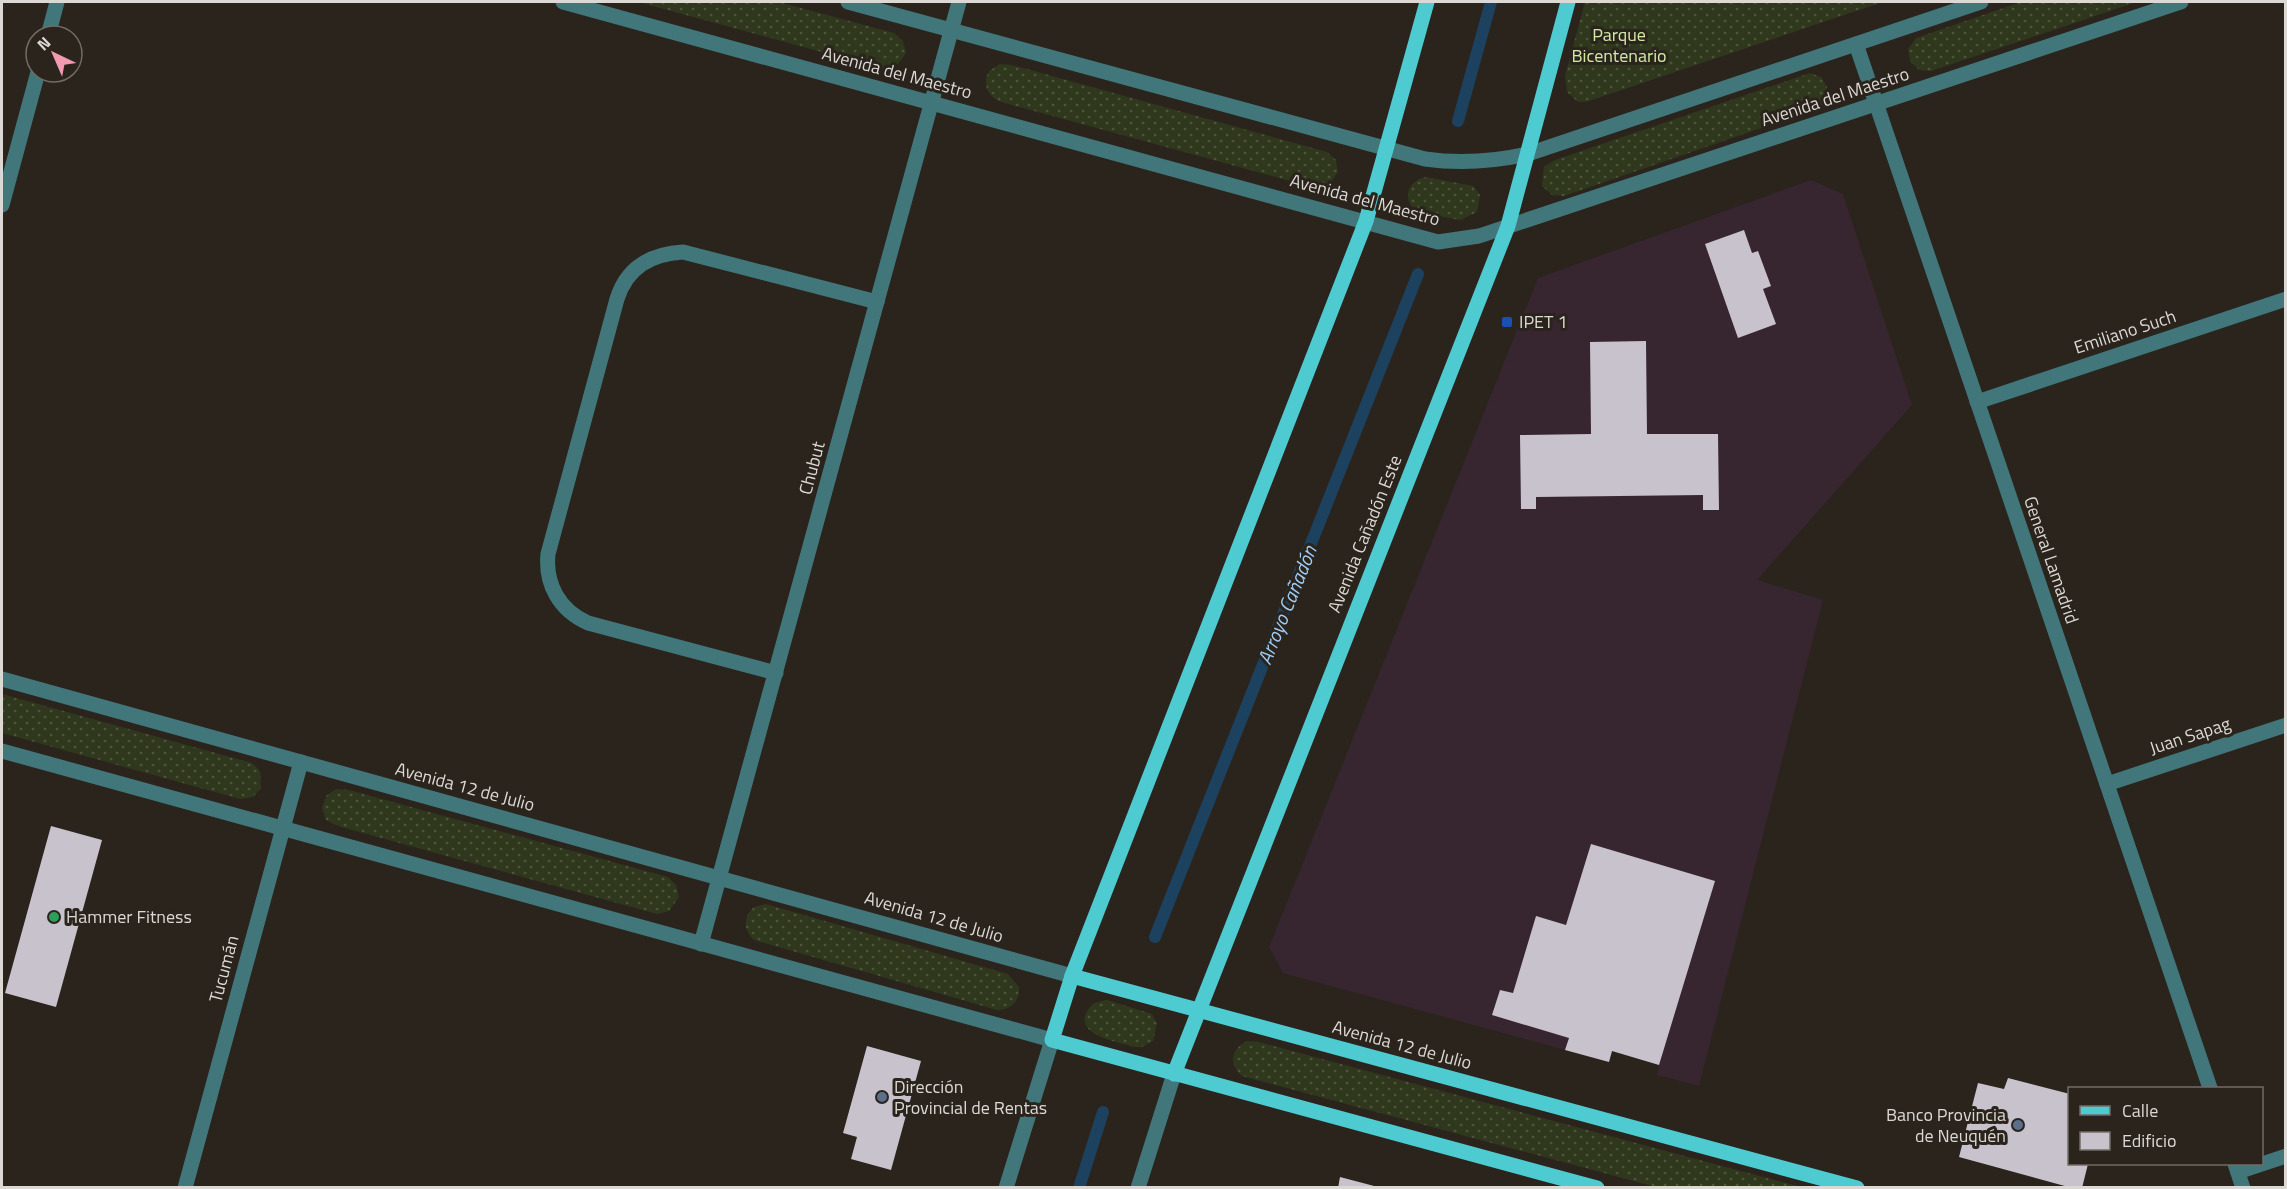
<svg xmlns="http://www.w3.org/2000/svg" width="2287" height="1189" font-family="'Titillium Web',sans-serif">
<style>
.education{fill:#372630}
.grass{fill:url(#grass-dots)}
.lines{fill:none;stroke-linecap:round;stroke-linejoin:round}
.stream{stroke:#1d4260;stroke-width:12}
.building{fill:#c8c2cc}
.minor{stroke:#41777a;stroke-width:15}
.major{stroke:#4ecad1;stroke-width:15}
.transit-dot{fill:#1a4fb4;stroke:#2a241d;stroke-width:2}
.leisure-dot{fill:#2e9e5b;stroke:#2a241d;stroke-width:2}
.service-dot{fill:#5c6f8a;stroke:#2a241d;stroke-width:2}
.labels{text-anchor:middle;stroke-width:6;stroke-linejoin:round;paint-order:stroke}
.park-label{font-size:18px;fill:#d1eba3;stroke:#2a241d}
.street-label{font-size:18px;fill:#dcd8d4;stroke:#2a241d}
.poi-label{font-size:18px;fill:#dcd8d4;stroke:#2a241d;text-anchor:start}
.water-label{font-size:20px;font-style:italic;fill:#9dcdf7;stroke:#2a241d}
</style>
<defs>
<pattern id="grass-dots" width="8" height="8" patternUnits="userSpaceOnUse" patternTransform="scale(1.5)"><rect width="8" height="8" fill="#2f381c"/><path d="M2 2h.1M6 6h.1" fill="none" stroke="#4d543c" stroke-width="1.8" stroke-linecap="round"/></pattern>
</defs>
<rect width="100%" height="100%" fill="#2a241d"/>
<polygon class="education" points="1811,180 1843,194 1912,405 1757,580 1823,600 1699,1086 1657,1075 1659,1065 1613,1051 1609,1062 1283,973 1269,947 1538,278"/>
<g class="grass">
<polygon points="638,2 779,2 894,33 903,41 906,53 896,67 884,69"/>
<polygon points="1585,2 1883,2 1586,102 1578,102 1567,92 1565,76"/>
<polygon points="2021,2 2137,2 1931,71 1919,70 1910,61 1908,49 1916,38"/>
<path d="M 1000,64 L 1012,65 L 1327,152 L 1336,160 L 1338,172 L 1328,186 L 1316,188 L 1001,102 C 987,96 982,84 989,71 Z"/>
<polygon points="1810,73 1821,77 1827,87 1823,104 1813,110 1564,196 1552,195 1542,186 1544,167 1555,160"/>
<path d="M 1426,177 L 1473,186 L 1480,195 L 1477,212 L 1461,220 L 1419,213 C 1401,202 1406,181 1426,177 Z"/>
<polygon points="2,694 252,763 260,771 261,788 253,797 240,799 2,733"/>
<polygon points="336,789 349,790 668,877 676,885 679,897 669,911 657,914 338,826 326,820 322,808 326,796"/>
<path d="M 766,904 L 1008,974 L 1019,987 C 1020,1001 1011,1010 997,1010 L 754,940 C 743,930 743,917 754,907 Z"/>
<path d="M 1107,1000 L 1152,1014 L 1157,1024 L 1153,1041 L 1142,1047 L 1136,1047 C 1116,1042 1063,1033 1094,1003 Z"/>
<path d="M 1247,1041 L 1259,1042 L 1801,1187 L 1656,1187 L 1242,1076 C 1228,1064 1231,1049 1247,1041 Z"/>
</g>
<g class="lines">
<g class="stream">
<polyline points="1458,121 1491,2"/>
<polyline points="1155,937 1418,274"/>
<polyline points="1079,1188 1103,1112"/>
</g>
</g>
<g class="building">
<polygon points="1744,230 1752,253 1758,251 1771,286 1763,289 1776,324 1738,338 1705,244"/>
<polygon points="1646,341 1647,434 1718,434 1719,510 1703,510 1703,495 1536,497 1536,509 1521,509 1520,435 1591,434 1590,342"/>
<polygon points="51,826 102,840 56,1007 5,993"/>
<polygon points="1591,844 1715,881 1659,1065 1612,1051 1609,1062 1565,1050 1569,1038 1492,1015 1500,990 1513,993 1536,916 1566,925"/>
<polygon points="867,1046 921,1061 891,1170 851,1159 857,1137 843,1133"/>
<polygon points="2008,1078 2070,1094 2070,1164 2088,1164 2082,1188 2072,1188 1959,1157 1978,1083 2004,1089"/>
<polygon points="1340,1177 1378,1187 1378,1188 1338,1188"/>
</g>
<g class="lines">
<g class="minor">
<polyline points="563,2 1438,242 1479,236 2181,2"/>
<path d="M 848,2 L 1425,159 C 1460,164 1492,162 1528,154 L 1981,2"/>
<polyline points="48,36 57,2"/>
<polyline points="1856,44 2210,1088"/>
<polyline points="2,205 38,72"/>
<polyline points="1977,402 2286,299"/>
<path d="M 776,673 L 588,623 C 559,610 545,584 548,554 L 617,299 C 627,267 651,254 683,252 L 877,302"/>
<polyline points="2,679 1072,976"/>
<polyline points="2,751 1052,1040 1006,1188"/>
<polyline points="2107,784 2286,725"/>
<polyline points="701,944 959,2"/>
<polyline points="2235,1164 2243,1188"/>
<polyline points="2238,1172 2286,1156"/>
<polyline points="185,1188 301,762"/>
<polyline points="1138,1188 1174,1074"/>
</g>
<g class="major">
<polyline points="1427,2 1366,221 1072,976 1052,1040 1597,1188"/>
<polyline points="1072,976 1857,1188"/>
<polyline points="1174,1074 1508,226 1568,2"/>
</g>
</g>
<rect class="transit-dot" x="1501" y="316" width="12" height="12" rx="3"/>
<circle class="leisure-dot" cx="54" cy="917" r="6"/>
<g class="service-dot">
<circle cx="882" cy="1097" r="6"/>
<circle cx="2018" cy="1125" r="6"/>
</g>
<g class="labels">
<g class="park-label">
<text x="1619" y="41">Parque<tspan x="1619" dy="21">Bicentenario</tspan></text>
</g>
<g class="street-label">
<text transform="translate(897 73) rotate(15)" y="6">Avenida del Maestro</text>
<text transform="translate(1835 97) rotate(-18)" y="6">Avenida del Maestro</text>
<text transform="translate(1365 200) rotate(15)" y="6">Avenida del Maestro</text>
<text transform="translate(2125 332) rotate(-18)" y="6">Emiliano Such</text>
<text transform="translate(812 468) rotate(-75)" y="6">Chubut</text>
<text transform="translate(1365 534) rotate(-68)" y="6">Avenida Cañadón Este</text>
<text transform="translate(2051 560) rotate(71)" y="6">General Lamadrid</text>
<text transform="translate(2190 736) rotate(-18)" y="6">Juan Sapag</text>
<text transform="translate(465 787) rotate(15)" y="6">Avenida 12 de Julio</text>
<text transform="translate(934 917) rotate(16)" y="6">Avenida 12 de Julio</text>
<text transform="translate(224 969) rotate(-75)" y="6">Tucumán</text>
<text transform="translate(1402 1045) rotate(15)" y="6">Avenida 12 de Julio</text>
</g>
<g class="poi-label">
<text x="1519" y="328">IPET 1</text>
<text x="66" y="923">Hammer Fitness</text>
<text x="894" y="1093">Dirección<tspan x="894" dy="21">Provincial de Rentas</tspan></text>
<text x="2006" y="1121" text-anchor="end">Banco Provincia<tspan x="2006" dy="21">de Neuquén</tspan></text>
</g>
<g class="water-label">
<text transform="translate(1287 605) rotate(-68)" y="7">Arroyo Cañadón</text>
</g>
</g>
<rect width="2287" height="1189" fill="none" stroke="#dcd8d4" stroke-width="6"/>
<rect x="2068" y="1087" width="195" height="78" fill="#2a241d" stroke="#716c66" stroke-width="1.5"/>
<rect x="2080" y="1106" width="30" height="9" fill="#4ecad1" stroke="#716c66" stroke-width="1.5"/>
<text x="2122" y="1117" font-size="18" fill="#dcd8d4">Calle</text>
<rect x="2080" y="1132" width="30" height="18" fill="#c8c2cc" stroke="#716c66" stroke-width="1.5"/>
<text x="2122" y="1147" font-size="18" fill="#dcd8d4">Edificio</text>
<g transform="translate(54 54) rotate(316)"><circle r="28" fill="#2a241d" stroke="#716c66" stroke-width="1.5"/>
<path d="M0-4.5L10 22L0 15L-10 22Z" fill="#f19ab2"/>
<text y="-9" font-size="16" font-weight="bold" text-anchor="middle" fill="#dcd8d4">N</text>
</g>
</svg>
